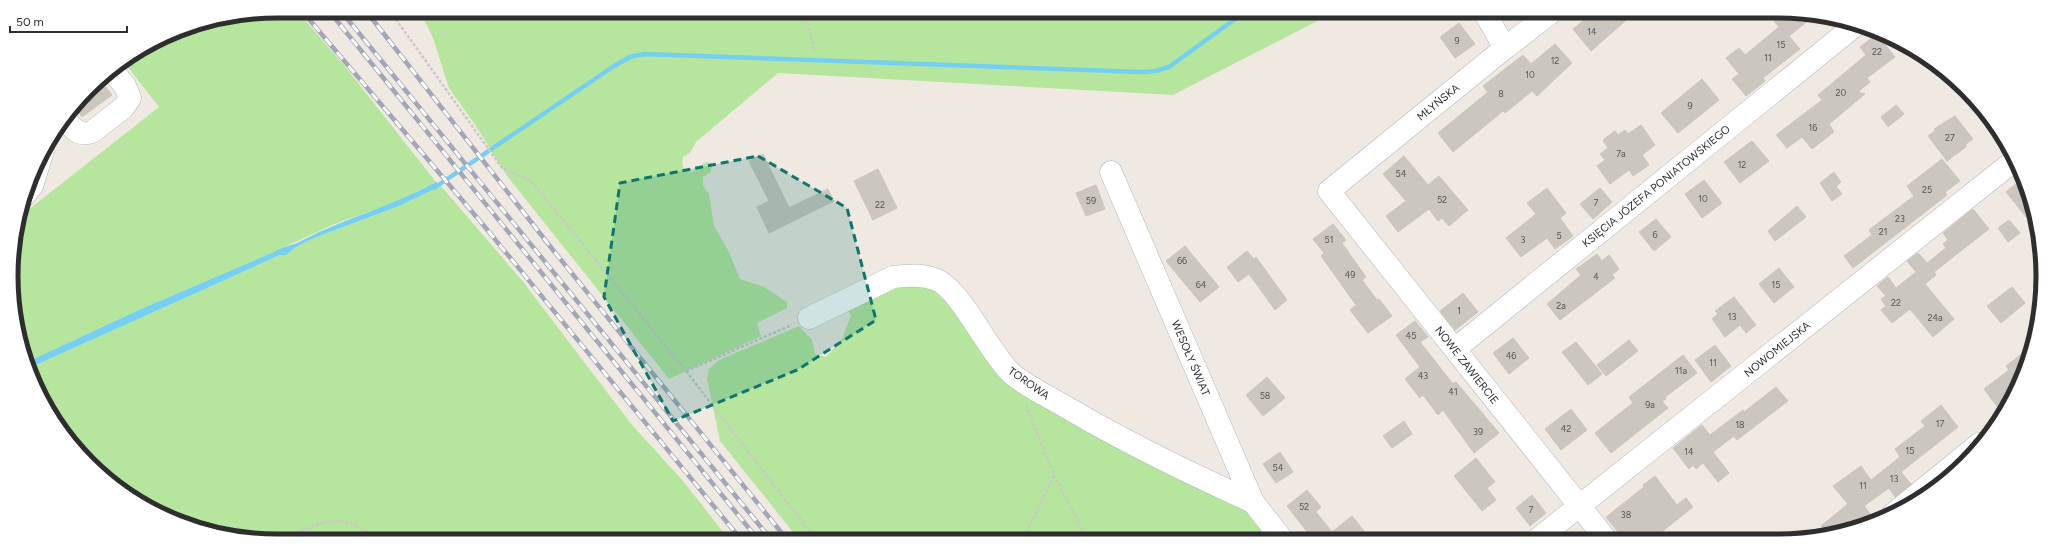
<svg xmlns="http://www.w3.org/2000/svg" width="2054" height="552" font-family="Figtree,sans-serif">
<style>
.green{fill:#b6e59e}
.water{fill:#75cff0}
.lines{fill:none;stroke-linecap:round;stroke-linejoin:round}
.stream{stroke:#75cff0;stroke-width:4.5}
.building{fill:#cbc7bf;stroke:#cbc5ba}
.minor-casing{stroke:#b4b7c1;stroke-width:23}
.path{stroke:#c9c9c9;stroke-width:2.5;stroke-dasharray:3 2;stroke-linecap:butt}
.minor{stroke:#fff;stroke-width:22}
.rail-casing{stroke:#a3a6b8;stroke-width:4.5}
.rail{stroke:#fff;stroke-width:3;stroke-dasharray:9;stroke-linecap:butt}
.marked{fill:#0f766e;fill-opacity:0.2;stroke:#0f766e;stroke-width:3;stroke-dasharray:8 5;stroke-linejoin:round}
.labels{text-anchor:middle;stroke-width:3;stroke-linejoin:round;paint-order:stroke}
.number-label{font-size:9px;fill:#555452}
.street-label{font-size:11px;fill:#2e2e2e;stroke:#fff}
.rim{fill:none;stroke:#2e2e2e;stroke-width:5}
</style>
<rect width="100%" height="100%" fill="#efe9e1"/>
<g class="green">
<polygon points="276,11 297,11 343,64 436,182 396,202 332,225 274,252 141,309 27,362 20,345 12,258 18,218 159,107 124,62 175,31 225,16"/>
<polygon points="420,11 1331,14 1173,95 778,73 696,142 690,153 683,157 682,163 684,170 692,172 706,162 712,163 711,172 703,177 703,186 709,194 714,226 729,252 740,279 764,287 787,302 787,308 757,323 761,336 669,379 507,176 476,126 449,88 433,38"/>
<polygon points="441,186 524,283 632,425 683,481 727,537 225,536 143,505 101,475 66,437 38,393 29,368 281,255 286,255 296,247 314,238 399,206"/>
<polygon points="918,283 947,297 992,362 1238,500 1271,538 797,537 720,441 707,379 709,369 719,360 799,326 812,340 815,354 826,357 842,339 851,316 846,306 882,287"/>
</g>
<path class="water" d="M 436,182 L 441,186 L 399,206 L 314,238 L 296,247 L 286,255 L 280,255 C 197,293 113,330 29,368 L 27,362 L 141,309 L 274,252 C 283,246 292,246 301,241 C 345,218 393,206 436,182 Z"/>
<g class="lines">
<polyline class="stream" points="434,188 614,66 630,57 644,54 1142,72 1156,71 1169,67 1242,14"/>
</g>
<g class="building">
<polygon points="1590,15 1632,15 1591,51 1573,29"/>
<polygon points="1770,16 1814,16 1789,36 1800,49 1763,78 1765,81 1746,96 1732,79 1739,74 1726,58 1739,48 1745,55 1779,27"/>
<polygon points="1459,23 1475,44 1455,58 1440,37"/>
<polygon points="1877,34 1895,57 1867,78 1870,82 1858,92 1865,94 1829,124 1834,132 1812,149 1802,137 1787,148 1776,135 1822,100 1818,95 1866,55 1860,47"/>
<polygon points="1555,44 1572,63 1537,96 1532,91 1505,113 1503,111 1453,152 1438,133 1488,92 1483,86 1523,55 1531,64"/>
<polygon points="99,79 112,95 82,117 74,106"/>
<polygon points="1702,79 1719,100 1678,133 1661,113"/>
<polygon points="1896,105 1904,114 1888,127 1881,117"/>
<polygon points="1955,116 1973,139 1966,144 1966,147 1947,161 1928,136 1936,130 1934,129"/>
<polygon points="1641,125 1655,145 1642,155 1649,165 1633,176 1629,170 1610,184 1597,166 1605,160 1600,154 1608,148 1603,140 1615,131 1618,135 1625,130 1628,134"/>
<polygon points="1752,141 1769,161 1740,183 1724,162"/>
<polygon points="763,154 789,208 828,189 834,201 769,233 757,207 769,201 749,161"/>
<polygon points="1404,156 1428,185 1439,176 1468,210 1449,226 1442,218 1438,221 1429,209 1398,232 1386,216 1406,201 1383,174"/>
<polygon points="1942,159 1960,181 1945,192 1947,195 1853,268 1844,256 1872,235 1869,230 1914,196 1907,186"/>
<polygon points="878,169 897,208 873,220 854,181"/>
<polygon points="1834,172 1841,182 1836,186 1842,194 1832,201 1820,183"/>
<polygon points="2024,177 2038,224 2039,233 2006,192"/>
<polygon points="1704,180 1722,203 1702,218 1685,194"/>
<polygon points="1096,185 1105,209 1086,216 1076,193"/>
<polygon points="1547,188 1566,213 1560,218 1573,236 1555,249 1547,238 1521,257 1506,238 1536,214 1527,203"/>
<polygon points="1600,188 1612,202 1593,219 1580,204"/>
<polygon points="1797,206 1806,217 1775,241 1768,231"/>
<polygon points="1973,209 1989,229 1934,272 1936,275 1925,284 1954,319 1933,337 1910,309 1892,323 1881,310 1886,306 1881,299 1886,296 1877,286 1888,277 1896,288 1916,272 1907,261 1918,253 1927,263 1946,248 1943,244 1948,240 1943,233"/>
<polygon points="1656,219 1671,237 1654,251 1639,232"/>
<polygon points="2009,220 2020,233 2008,242 1998,228"/>
<polygon points="1333,224 1346,240 1342,243 1366,277 1362,280 1377,300 1379,299 1392,316 1368,333 1350,310 1356,305 1321,256 1324,253 1313,239"/>
<polygon points="1185,246 1219,287 1200,302 1166,261"/>
<polygon points="1247,251 1254,259 1256,257 1287,300 1275,310 1249,274 1238,282 1227,267"/>
<polygon points="1597,254 1602,261 1609,255 1619,269 1612,275 1615,278 1560,320 1547,304 1581,275 1576,269"/>
<polygon points="1779,268 1794,287 1774,303 1759,284"/>
<polygon points="2012,287 2025,303 2001,323 1987,306"/>
<polygon points="1463,293 1478,312 1455,330 1440,311"/>
<polygon points="1734,297 1756,325 1746,333 1740,325 1725,337 1712,319 1718,314 1715,311"/>
<polygon points="1415,321 1428,337 1420,342 1453,384 1456,382 1499,433 1474,453 1443,410 1438,415 1423,395 1420,398 1405,379 1420,367 1396,335"/>
<polygon points="1513,338 1529,358 1509,374 1493,353"/>
<polygon points="1629,340 1638,351 1606,376 1597,365"/>
<polygon points="1576,342 1602,374 1588,385 1562,352"/>
<polygon points="1715,345 1731,366 1711,382 1695,360"/>
<polygon points="2032,346 2016,393 1999,409 1984,389 2009,370 2006,366"/>
<polygon points="1683,355 1697,373 1665,397 1666,399 1662,401 1668,408 1611,453 1595,433 1633,403 1629,397"/>
<polygon points="1267,377 1285,398 1263,416 1246,395"/>
<polygon points="1776,387 1788,401 1737,440 1734,436 1713,452 1729,473 1718,482 1703,463 1696,469 1693,465 1689,469 1673,448 1702,425 1710,435 1743,410 1744,412"/>
<polygon points="1941,405 1958,427 1901,472 1911,484 1895,497 1889,488 1864,506 1871,515 1858,525 1827,534 1821,526 1848,504 1833,486 1861,466 1871,480 1900,457 1895,449 1925,426 1921,421"/>
<polygon points="1571,409 1587,430 1561,450 1545,429"/>
<polygon points="1404,421 1412,434 1392,448 1383,436"/>
<polygon points="1280,452 1293,472 1276,483 1263,464"/>
<polygon points="1476,458 1495,482 1487,488 1496,500 1482,511 1454,476"/>
<polygon points="1655,476 1677,505 1686,498 1693,507 1654,538 1623,538 1606,517 1644,487 1643,485"/>
<polygon points="1307,490 1321,507 1316,512 1332,532 1352,516 1364,531 1355,538 1312,538 1287,506"/>
<polygon points="1532,495 1546,513 1530,526 1516,508"/>
</g>
<g class="lines">
<defs>
<g id="minor">
<polyline points="1486,15 1505,48"/>
<polyline points="1548,15 1505,48 1329,191 1605,538"/>
<path d="M 64,117 C 72,128 78,137 92,132 L 124,107 L 130,98 L 125,86 L 112,70"/>
<polyline points="1111,172 1253,502 1281,538"/>
<polyline points="24,196 32,186 43,151"/>
<path d="M 809,318 L 893,277 C 908,275 923,274 937,280 C 961,290 989,353 1012,374 C 1028,387 1049,397 1066,407 C 1127,443 1189,473 1253,502"/>
<polyline points="1455,349 1857,24"/>
<polyline points="1892,515 1979,444"/>
<polyline points="1539,538 2015,160"/>
</g>
</defs>
<use href="#minor" class="minor-casing"/>
<g class="path">
<polyline points="390,11 502,168 531,181 686,371 814,537"/>
<polyline points="805,13 815,51"/>
<polyline points="686,371 792,325"/>
<polyline points="1026,405 1054,475 1086,537"/>
<polyline points="1984,427 2002,413"/>
<polyline points="1864,523 1874,515"/>
<path d="M 288,536 C 325,521 338,512 374,536"/>
<polyline points="1024,537 1054,476"/>
</g>
<use href="#minor" class="minor"/>
<defs>
<g id="rail">
<polyline points="302,11 485,227 739,537"/>
<polyline points="329,11 756,537"/>
<polyline points="341,11 769,537"/>
<polyline points="366,11 553,250 785,537"/>
</g>
</defs>
<use href="#rail" class="rail-casing"/>
<use href="#rail" class="rail"/>
</g>
<path class="marked" d="M 758,156 L 847,208 L 876,320 L 797,370 L 673,421 L 604,297 L 620,183 Z"/>
<g class="labels">
<g class="number-label">
<text x="1592" y="35">14</text>
<text x="1457" y="44">9</text>
<text x="1781" y="48">15</text>
<text x="1877" y="55">22</text>
<text x="1768" y="61">11</text>
<text x="1555" y="64">12</text>
<text x="1530" y="78">10</text>
<text x="1841" y="96">20</text>
<text x="1501" y="97">8</text>
<text x="1690" y="109">9</text>
<text x="1813" y="131">16</text>
<text x="1950" y="141">27</text>
<text x="1621" y="157">7a</text>
<text x="1742" y="168">12</text>
<text x="1401" y="177">54</text>
<text x="1927" y="193">25</text>
<text x="1703" y="202">10</text>
<text x="1442" y="203">52</text>
<text x="1091" y="204">59</text>
<text x="1596" y="206">7</text>
<text x="880" y="208">22</text>
<text x="1900" y="222">23</text>
<text x="1883" y="235">21</text>
<text x="1655" y="238">6</text>
<text x="1559" y="239">5</text>
<text x="1329" y="243">51</text>
<text x="1523" y="243">3</text>
<text x="1182" y="264">66</text>
<text x="1350" y="278">49</text>
<text x="1596" y="280">4</text>
<text x="1201" y="288">64</text>
<text x="1776" y="288">15</text>
<text x="1896" y="306">22</text>
<text x="1561" y="309">2a</text>
<text x="1459" y="314">1</text>
<text x="1732" y="320">13</text>
<text x="1935" y="321">24a</text>
<text x="1411" y="339">45</text>
<text x="1511" y="359">46</text>
<text x="1713" y="366">11</text>
<text x="1681" y="374">11a</text>
<text x="1423" y="379">43</text>
<text x="1453" y="395">41</text>
<text x="1265" y="399">58</text>
<text x="1650" y="408">9a</text>
<text x="1940" y="427">17</text>
<text x="1740" y="428">18</text>
<text x="1566" y="432">42</text>
<text x="1478" y="435">39</text>
<text x="1910" y="454">15</text>
<text x="1689" y="455">14</text>
<text x="1278" y="471">54</text>
<text x="1894" y="482">13</text>
<text x="1863" y="489">11</text>
<text x="1304" y="510">52</text>
<text x="1531" y="513">7</text>
<text x="1626" y="518">38</text>
</g>
<g class="street-label">
<text transform="translate(1438 102) rotate(-39)" y="4">MŁYŃSKA</text>
<text transform="translate(1656 186) rotate(-39)" y="4">KSIĘCIA JÓZEFA PONIATOWSKIEGO</text>
<text transform="translate(1777 349) rotate(-39)" y="4">NOWOMIEJSKA</text>
<text transform="translate(1191 358) rotate(67)" y="4">WESOŁY ŚWIAT</text>
<text transform="translate(1467 365) rotate(52)" y="4">NOWE ZAWIERCIE</text>
<text transform="translate(1029 383) rotate(35)" y="4">TOROWA</text>
</g>
</g>
<path d="M0 0H2054V552H0ZM276 18H1778A258 258 0 0 1 2036 276V276A258 258 0 0 1 1778 534H276A258 258 0 0 1 18 276V276A258 258 0 0 1 276 18Z" fill="#fff" fill-rule="evenodd"/>
<path class="rim" d="M276 18H1778A258 258 0 0 1 2036 276V276A258 258 0 0 1 1778 534H276A258 258 0 0 1 18 276V276A258 258 0 0 1 276 18Z"/>
<path d="M10 26v6h117v-6" fill="none" stroke="#2e2e2e" stroke-width="2"/>
<text x="16" y="26" font-size="12" fill="#2e2e2e" stroke="#ffffff" stroke-width="3" paint-order="stroke">50 m</text>
</svg>
